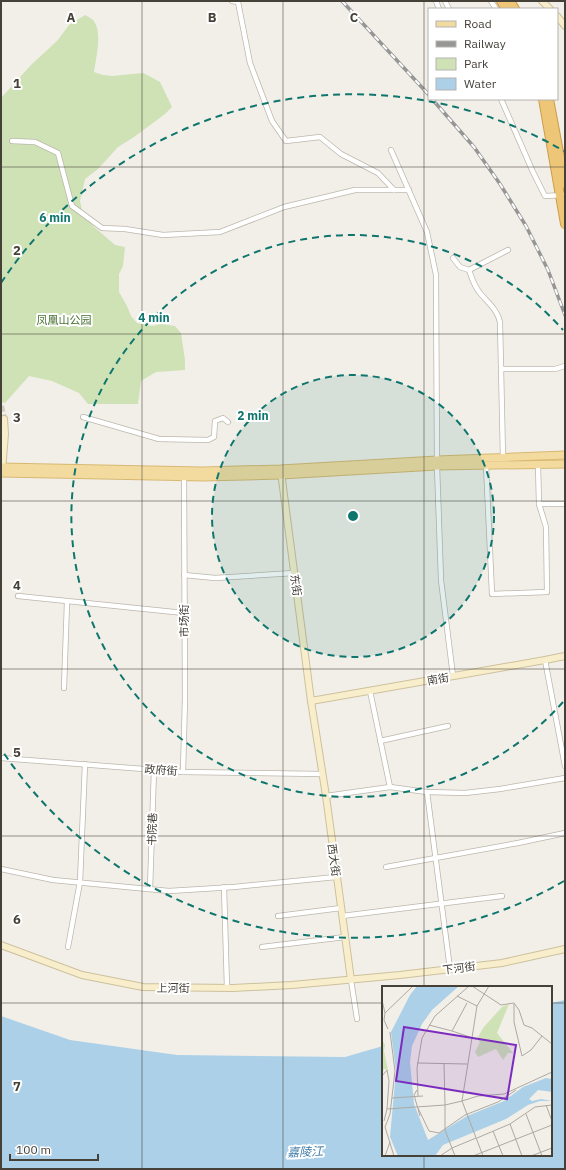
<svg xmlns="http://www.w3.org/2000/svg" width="566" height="1170" font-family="'IBM Plex Sans','Noto Sans SC',sans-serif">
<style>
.green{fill:#cee2b6}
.water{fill:#abd0e8}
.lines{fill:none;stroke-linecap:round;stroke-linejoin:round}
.secondary-tunnel{stroke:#cfccc5;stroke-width:6;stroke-dasharray:6 3;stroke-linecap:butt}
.street-casing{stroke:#bdb7ac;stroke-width:6}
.secondary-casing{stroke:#cdc09d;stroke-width:8}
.primary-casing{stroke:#d7b872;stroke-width:9}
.highway-casing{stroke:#cd9b48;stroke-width:10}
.street{stroke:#fff;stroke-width:4.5}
.secondary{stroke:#f9eecc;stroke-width:6}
.primary{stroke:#f3dba0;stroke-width:7}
.highway{stroke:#eec677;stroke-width:8}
.rail-casing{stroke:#969696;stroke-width:3.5}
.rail{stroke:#fff;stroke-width:2;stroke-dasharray:6;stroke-linecap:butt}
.grid{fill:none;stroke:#454038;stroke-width:1;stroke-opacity:0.55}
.ring{fill:none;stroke:#0f766e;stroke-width:2;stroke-dasharray:7 5}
.labels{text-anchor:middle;stroke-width:4;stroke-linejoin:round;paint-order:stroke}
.park-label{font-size:11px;fill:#497131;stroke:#fff}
.street-label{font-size:11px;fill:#454038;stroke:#fff}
.water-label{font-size:12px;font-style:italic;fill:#3c79a5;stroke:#fff}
.inset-road{fill:none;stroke:#ada9a2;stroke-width:1}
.view{fill:#7b2cbf;fill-opacity:0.15;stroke:#7b2cbf;stroke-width:2}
.inset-edge{fill:none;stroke:#454038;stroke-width:2}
.grid-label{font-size:13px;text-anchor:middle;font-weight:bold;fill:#454038;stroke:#fff;stroke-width:4;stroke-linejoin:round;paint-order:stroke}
.centre{fill:#0f766e;stroke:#fff;stroke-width:2}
.ring-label{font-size:12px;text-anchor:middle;font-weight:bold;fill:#0f766e;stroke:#fff;stroke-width:4;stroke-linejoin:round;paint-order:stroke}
</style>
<rect width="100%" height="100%" fill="#f2efe8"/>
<path class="green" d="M 85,15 C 87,16 91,18 93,20 C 103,32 96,57 94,72 L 103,75 L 112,76 L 143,73 L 151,77 L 160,82 L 172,107 L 165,114 L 134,137 L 118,147 L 98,169 L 85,179 L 80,201 L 82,210 L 93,226 L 115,245 L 125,247 L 123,266 L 119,274 L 119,292 L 127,306 L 131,316 L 137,323 L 152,326 L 161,324 L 175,326 L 181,333 L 185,360 L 185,370 L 156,372 L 141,381 L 138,404 L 88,404 L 79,393 L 52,381 L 29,376 L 5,403 L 1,402 L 1,98 L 32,64 L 57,41 L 69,25 Z"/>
<polygon class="water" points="565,1000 565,1169 1,1169 1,1016 70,1040 177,1055 345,1057 383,1046 383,1155 551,1155 551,1003"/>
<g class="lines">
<polyline class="secondary-tunnel" points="1,406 4,419"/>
<defs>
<g id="street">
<polyline points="232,1 238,2 250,63 272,121 286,141 320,137 341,154 378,173 394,190"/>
<polyline points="436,1 439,9"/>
<polyline points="445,1 449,9"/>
<polyline points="491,1 496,9"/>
<polyline points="501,99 533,172 545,196 565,195"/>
<polyline points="12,141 35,142 58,153 72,206 102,228 125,229 163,235 220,232 284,207 355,190 409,190"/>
<polyline points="391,150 427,232 436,275 437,466 441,580 453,676"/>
<polyline points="453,258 460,267 469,270 508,250"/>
<path d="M 469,270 C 472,279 474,286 480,293 C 488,303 497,309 500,322 L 503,458"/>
<polyline points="501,369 555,369 565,366"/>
<polyline points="83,417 159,439 208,440 214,437 215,421 223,418 228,422"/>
<polyline points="486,465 492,594 547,592 546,527 539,504 538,465"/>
<polyline points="539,504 565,504"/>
<polyline points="184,575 215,578 294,573"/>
<polyline points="18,596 184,613"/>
<polyline points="545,660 565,766"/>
<polyline points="64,688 67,602"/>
<polyline points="370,691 390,787"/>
<polyline points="380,741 448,726"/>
<polyline points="1,758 183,772 322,774"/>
<polyline points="183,772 185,698 184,474"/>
<polyline points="427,792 450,969"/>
<polyline points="326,796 390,787 427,792 465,793 500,789 565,778"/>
<polyline points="386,867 518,843 565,833"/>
<polyline points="1,869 53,880 169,891 234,887 336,877"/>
<polyline points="224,887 227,988"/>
<polyline points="150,889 154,769"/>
<polyline points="278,916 341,908"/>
<polyline points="342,916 502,896"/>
<polyline points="68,947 80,882 85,764"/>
<polyline points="262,947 345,937"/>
<polyline points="351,980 357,1019"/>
</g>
<g id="secondary">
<polyline points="542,1 550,9"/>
<polyline points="557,16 565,26"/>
<polyline points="2,471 5,434 4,419"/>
<polyline points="281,472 311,701 326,796 351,980"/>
<polyline points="311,701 545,660 565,656"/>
<polyline points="1,945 82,975 143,987 233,988 292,985 400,975 502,963 565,949"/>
</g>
<g id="primary">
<polyline points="1,467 202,471 280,469 437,460 565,455"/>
<polyline points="1,473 203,477 281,475 437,466 565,464"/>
</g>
<g id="highway">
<polyline points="501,1 506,9"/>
<polyline points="510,1 515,9"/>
<polyline points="543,99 565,224"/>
<polyline points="549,99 565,184"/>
</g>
</defs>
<use href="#street" class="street-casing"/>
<use href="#secondary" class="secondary-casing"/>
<use href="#primary" class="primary-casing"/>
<use href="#highway" class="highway-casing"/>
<use href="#street" class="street"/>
<use href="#secondary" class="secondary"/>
<use href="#primary" class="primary"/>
<use href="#highway" class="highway"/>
<defs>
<g id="rail">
<polyline points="342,1 429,95"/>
<polyline points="432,99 474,147 500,184 526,226 548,270 565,315"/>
</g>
</defs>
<use href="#rail" class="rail-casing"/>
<use href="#rail" class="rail"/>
</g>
<path class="grid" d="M 142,1 L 142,1169M 283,1 L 283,1169M 424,1 L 424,987M 1,167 L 565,167M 1,334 L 565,334M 1,501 L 565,501M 1,669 L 565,669M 1,836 L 565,836M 1,1003 L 383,1003M 551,1003 L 565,1003M 424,1155 L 424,1169"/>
<circle cx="353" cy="516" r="141" fill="#0f766e" fill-opacity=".12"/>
<g class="ring">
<circle cx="353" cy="516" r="141"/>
<path d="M563 702A281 281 0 1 1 563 330"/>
<path d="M564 881A422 422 0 0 1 1 749M1 283A422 422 0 0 1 564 151"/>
</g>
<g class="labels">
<g class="park-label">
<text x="64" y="324">凤凰山公园</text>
</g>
<g class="street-label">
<text transform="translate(296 585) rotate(82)" y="4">东街</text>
<text transform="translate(184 621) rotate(-90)" y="4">市场街</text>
<text transform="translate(438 679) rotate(-10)" y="4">南街</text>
<text transform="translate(161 770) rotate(4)" y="4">政府街</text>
<text transform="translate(152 829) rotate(-88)" y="4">书院巷</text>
<text transform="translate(334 860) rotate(82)" y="4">西大街</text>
<text transform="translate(459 968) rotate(-7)" y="4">下河街</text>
<text x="173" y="992">上河街</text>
</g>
<g class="water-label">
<text transform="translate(305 1152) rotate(-2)" y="4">嘉陵江</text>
</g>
</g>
<g transform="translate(382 986)">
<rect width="170" height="170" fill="#f2efe8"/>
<path d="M 127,18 L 115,47 L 131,67 L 126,67 L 121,74 L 114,63 L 96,71 L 93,66 L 98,56 L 95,53 L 101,42 L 120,21 ZM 0,53 L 3,59 L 2,65 L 6,84 L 2,83 L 0,87 Z" fill="#cee2b6"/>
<path d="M 35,0 L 77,0 L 50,24 L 40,38 L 30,60 L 28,76 L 32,118 L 46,154 L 85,130 L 122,115 L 141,101 L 164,92 L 170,93 L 170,106 L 156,104 L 147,113 L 150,115 L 159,113 L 170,115 L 158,115 L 146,119 L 124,133 L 61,159 L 53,170 L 16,170 L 8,151 L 14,85 L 9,46 L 28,9 Z" fill="#abd0e8"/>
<path class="inset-road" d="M 90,0 L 119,19 L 132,17 L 137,24 L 142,39 L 150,42 L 170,58M 75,10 L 95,20M 0,14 L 3,27M 132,18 L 132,36 L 140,70 L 149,64 L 160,50M 47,39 L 70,45 L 85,17M 6,43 L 2,34 L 3,27 L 31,0M 70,45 L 94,53M 8,46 L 13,85 L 8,128 L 3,141 L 12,170M 35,77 L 85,78M 62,78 L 63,119M 0,90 L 5,84 L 7,95 L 5,123M 35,104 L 32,109 L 38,130M 36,110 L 35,82 L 40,52 L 53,30 L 87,0M 10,112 L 41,110M 63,119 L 63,144 L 73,170M 164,119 L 170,135M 36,122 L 47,145 L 57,147 L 83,129 L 116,116 L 134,104M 144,128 L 160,170M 2,135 L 5,123 L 63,119 L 80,115 L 95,20 L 107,0M 128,138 L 140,170M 111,145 L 121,170M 95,152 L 128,138 L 153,121 L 170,119M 70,162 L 94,152M 3,170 L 8,156M 58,170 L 70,162M 91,170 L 170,139M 101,170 L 80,115 L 96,110 L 122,108 L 170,86M 149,170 L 170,162"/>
<path class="view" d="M 22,41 L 134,59 L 125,113 L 14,95 Z"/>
<rect width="170" height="170" class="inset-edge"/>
</g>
<g class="grid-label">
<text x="71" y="22">A</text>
<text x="212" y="22">B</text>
<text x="354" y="22">C</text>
<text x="17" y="88">1</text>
<text x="17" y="255">2</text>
<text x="17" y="422">3</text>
<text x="17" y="590">4</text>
<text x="17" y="757">5</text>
<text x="17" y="924">6</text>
<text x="17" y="1091">7</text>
</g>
<circle cx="353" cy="516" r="6" class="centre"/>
<g class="ring-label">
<text x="55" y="222">6 min</text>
<text x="154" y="322">4 min</text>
<text x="253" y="420">2 min</text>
</g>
<rect width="566" height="1170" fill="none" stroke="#454038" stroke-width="4"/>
<rect x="428" y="8" width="130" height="92" fill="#ffffff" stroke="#b5b3af"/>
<rect x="436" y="21" width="20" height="6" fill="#f3dba0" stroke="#b5b3af"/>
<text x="464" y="28" font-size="12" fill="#454038">Road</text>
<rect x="436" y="41" width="20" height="6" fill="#969696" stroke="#b5b3af"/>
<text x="464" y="48" font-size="12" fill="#454038">Railway</text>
<rect x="436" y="58" width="20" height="12" fill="#cee2b6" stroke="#b5b3af"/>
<text x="464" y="68" font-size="12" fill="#454038">Park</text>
<rect x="436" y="78" width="20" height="12" fill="#abd0e8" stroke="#b5b3af"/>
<text x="464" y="88" font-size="12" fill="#454038">Water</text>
<path d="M10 1154v6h88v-6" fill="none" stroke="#454038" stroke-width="2"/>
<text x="16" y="1154" font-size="12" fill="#454038" stroke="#ffffff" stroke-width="3" paint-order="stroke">100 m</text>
</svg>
